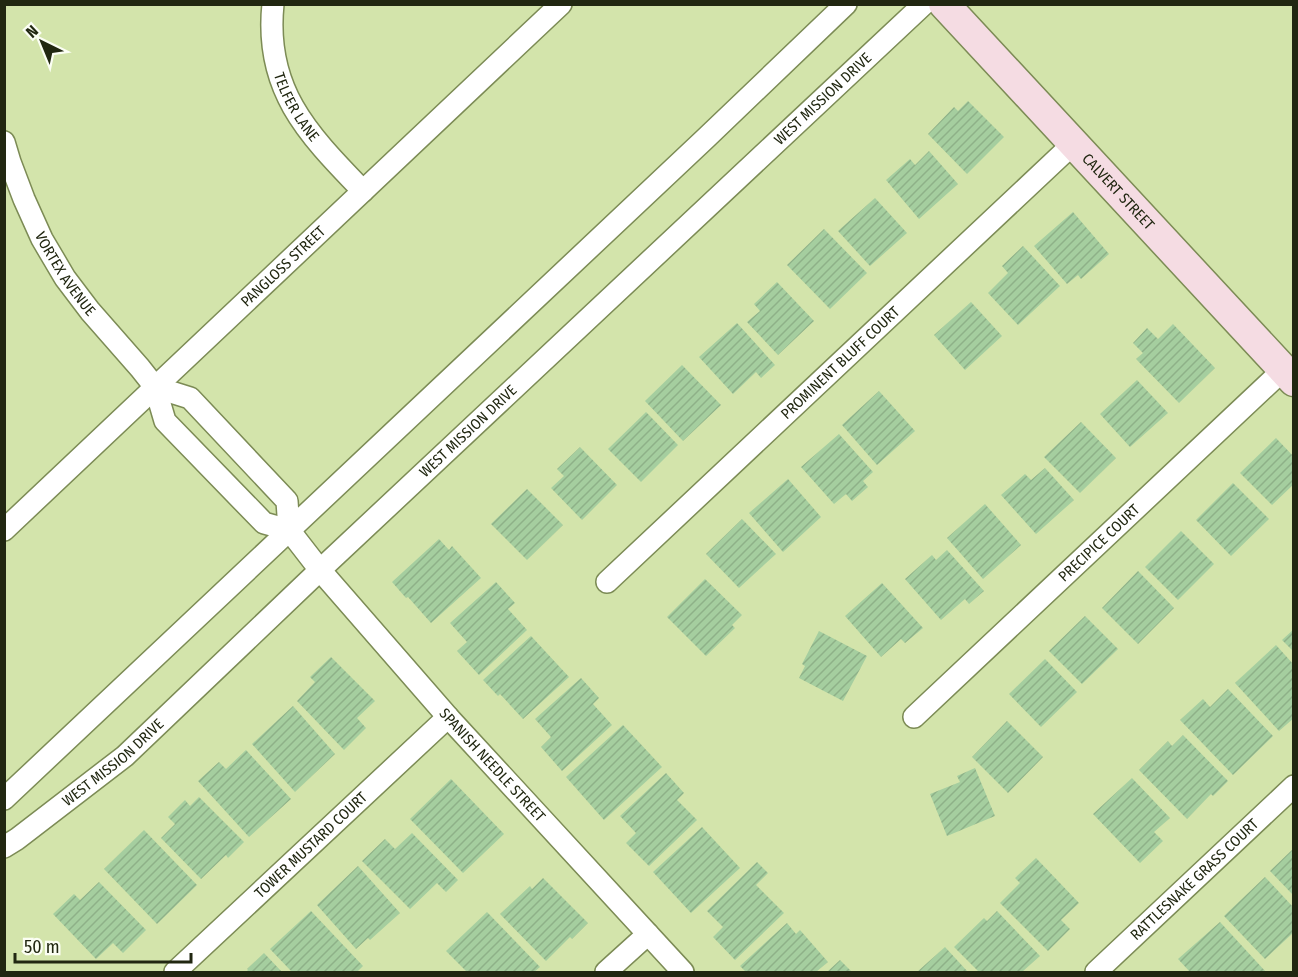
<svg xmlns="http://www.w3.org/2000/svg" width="1298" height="977" font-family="'Fira Sans Condensed',sans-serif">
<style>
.building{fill:url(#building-hatch)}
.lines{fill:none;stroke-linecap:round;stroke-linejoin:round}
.street-casing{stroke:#7c8b55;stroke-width:24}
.secondary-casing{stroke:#7c8b55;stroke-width:33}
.street{stroke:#fff;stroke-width:21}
.secondary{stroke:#f5dce3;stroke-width:30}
.labels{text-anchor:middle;stroke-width:5;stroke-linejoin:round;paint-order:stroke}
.street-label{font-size:15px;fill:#212711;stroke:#fbfef3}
</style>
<defs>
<pattern id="building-hatch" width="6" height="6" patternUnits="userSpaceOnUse" patternTransform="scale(1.5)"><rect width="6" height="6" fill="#a5ce9f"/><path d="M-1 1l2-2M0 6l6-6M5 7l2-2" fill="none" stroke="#8eb188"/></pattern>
</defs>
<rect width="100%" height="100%" fill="#d3e4ab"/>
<g class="building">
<polygon points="968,101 1004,137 967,174 928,134 954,107 958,111"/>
<polygon points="929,151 958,184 919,219 886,180 910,159 915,165"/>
<polygon points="875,198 907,233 870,266 838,231"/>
<polygon points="1073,212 1109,254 1081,279 1078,275 1067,284 1034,246"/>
<polygon points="824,229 867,273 830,309 787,265"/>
<polygon points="1023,246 1060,286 1018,325 988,293 1008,273 1002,266"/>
<polygon points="777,282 814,321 778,355 747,322 760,311 754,304"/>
<polygon points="971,302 1002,336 965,370 934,335"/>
<polygon points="737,323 775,365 761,378 756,372 733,394 699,357"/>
<polygon points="1173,324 1215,368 1179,403 1136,359 1143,353 1133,343 1147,328 1158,339"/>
<polygon points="682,365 721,405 683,441 645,401"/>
<polygon points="1137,380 1168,413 1130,447 1100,414"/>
<polygon points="879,391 915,431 877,465 842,425"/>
<polygon points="646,412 678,445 641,482 608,449"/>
<polygon points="1081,422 1116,458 1080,493 1044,457"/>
<polygon points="839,434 873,472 863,481 868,487 852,501 846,494 834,504 801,467"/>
<polygon points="1276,438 1294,457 1294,484 1272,505 1240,473"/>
<polygon points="580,447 617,485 582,520 551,488 564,476 557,469"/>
<polygon points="1045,468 1074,500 1036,534 1001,495 1025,474 1031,480"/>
<polygon points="788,479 821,517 783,552 749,513"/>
<polygon points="1233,483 1269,519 1231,556 1196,520"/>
<polygon points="527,489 563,525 527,560 491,524"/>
<polygon points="985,504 1021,545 983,579 947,538"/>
<polygon points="742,519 776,554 739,588 706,554"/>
<polygon points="1181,531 1214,564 1178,600 1145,567"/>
<polygon points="439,539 449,550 452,546 481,578 431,623 408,597 406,598 392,582"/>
<polygon points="947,550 984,591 969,604 965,599 941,620 905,579 932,555 936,560"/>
<polygon points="1138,571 1174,608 1138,644 1102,608"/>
<polygon points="705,579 742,615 732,625 735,628 706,656 667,617"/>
<polygon points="496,582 515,603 508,609 527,630 479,675 457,651 467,642 450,623"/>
<polygon points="882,583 923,628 905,643 901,639 881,657 845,616"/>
<polygon points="1085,616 1118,649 1082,684 1049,651"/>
<polygon points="1294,629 1294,652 1282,640"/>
<polygon points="819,631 867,656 843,701 799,678 805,666 802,664"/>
<polygon points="531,636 569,677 523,719 500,694 498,696 483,680"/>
<polygon points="1276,645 1294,665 1294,718 1279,731 1235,683"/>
<polygon points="331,657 375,701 357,718 366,728 344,750 297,701 315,682 310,677"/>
<polygon points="1045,659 1077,692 1041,727 1009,694"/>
<polygon points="581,678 599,698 593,704 612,725 562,771 541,747 551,737 535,719"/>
<polygon points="1228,689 1273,736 1233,775 1180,720 1203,699 1210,707"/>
<polygon points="293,706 335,754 295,792 252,744"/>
<polygon points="1007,721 1043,757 1008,793 972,757"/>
<polygon points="623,725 662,767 604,820 566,777"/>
<polygon points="1183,735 1228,781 1213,796 1211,794 1187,819 1139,770 1168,741 1172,746"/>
<polygon points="246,750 291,799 249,837 198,781 219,762 226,769"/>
<polygon points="975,768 995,816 947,836 930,794 960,782 957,776"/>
<polygon points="666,773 684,793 677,800 697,820 649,866 626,843 636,833 620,816"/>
<polygon points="1132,778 1170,818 1154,832 1163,841 1140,863 1093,814"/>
<polygon points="451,779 504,834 463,873 410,819"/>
<polygon points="199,797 244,842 228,858 226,855 201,879 161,838 175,824 168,817 185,800 190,806"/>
<polygon points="702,827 740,868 691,913 653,872"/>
<polygon points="144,830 197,885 157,924 104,869"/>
<polygon points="412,833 458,880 446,892 437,883 410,909 362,861 385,839 395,849"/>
<polygon points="1294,848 1294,896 1270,871"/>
<polygon points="1036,858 1079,903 1061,920 1070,929 1048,951 1000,903 1020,883 1015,878"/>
<polygon points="757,862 768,873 756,885 784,913 735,960 713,937 723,927 707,911"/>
<polygon points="358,866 400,913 370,940 368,938 356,949 317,905"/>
<polygon points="1265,877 1294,908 1294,932 1265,959 1224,916"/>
<polygon points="543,878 588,923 572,939 570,937 546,961 500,914 530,886 532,889"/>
<polygon points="99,882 146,930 123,953 113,943 96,959 53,914 74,894 80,900"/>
<polygon points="311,911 363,966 357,972 292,972 270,949"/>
<polygon points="997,911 1040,956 1022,972 979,972 954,947 984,918 987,921"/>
<polygon points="487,912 540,967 534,972 467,972 446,951"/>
<polygon points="1220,922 1266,972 1190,972 1178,959"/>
<polygon points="787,923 796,934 800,930 828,962 816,972 746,972 740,966"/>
<polygon points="945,947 968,972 917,972"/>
<polygon points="264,953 282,972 246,972 248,970 247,969"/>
<polygon points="840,960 852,972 827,972"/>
</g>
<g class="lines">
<defs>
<g id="street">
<path id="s1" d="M 273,4 C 264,90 308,134 363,191"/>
<path id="s2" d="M 4,142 L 10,162 L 24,199 L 42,239 L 65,278 L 90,311 L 140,368 L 155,387 L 165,421 L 264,523 L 289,530"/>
<path id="s3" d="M 155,387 L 190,398 L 287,501 L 289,530 L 320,570 L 448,717 L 683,972"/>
<path id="s4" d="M 4,530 L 561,4"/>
<path id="s5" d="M 607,582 L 1073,144"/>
<path id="s6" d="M 914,717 L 1283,370"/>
<polyline points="4,799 706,138 846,4"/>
<path id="s7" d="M 4,847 L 17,839 L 125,756 L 320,570 L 924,4"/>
<path id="s8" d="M 175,972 L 448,717"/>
<polyline points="606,972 648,934"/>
<path id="s9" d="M 1096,972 L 1294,786"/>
</g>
<g id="secondary">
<path id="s10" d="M 944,4 L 1294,381"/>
</g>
</defs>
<use href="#street" class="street-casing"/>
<use href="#secondary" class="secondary-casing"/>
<use href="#street" class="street"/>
<use href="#secondary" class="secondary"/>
</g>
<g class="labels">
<g class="street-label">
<text dy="5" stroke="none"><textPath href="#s7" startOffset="1110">WEST MISSION DRIVE</textPath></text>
<text dy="5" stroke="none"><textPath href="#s1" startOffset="108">TELFER LANE</textPath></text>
<text dy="5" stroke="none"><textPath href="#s10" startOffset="256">CALVERT STREET</textPath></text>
<text dy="5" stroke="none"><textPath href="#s4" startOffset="384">PANGLOSS STREET</textPath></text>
<text dy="5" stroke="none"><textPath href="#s2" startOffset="146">VORTEX AVENUE</textPath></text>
<text dy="5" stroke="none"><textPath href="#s5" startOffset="320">PROMINENT BLUFF COURT</textPath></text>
<text dy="5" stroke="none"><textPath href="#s7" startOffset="624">WEST MISSION DRIVE</textPath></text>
<text dy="5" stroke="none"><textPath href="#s6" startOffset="254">PRECIPICE COURT</textPath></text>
<text dy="5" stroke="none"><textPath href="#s7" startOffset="138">WEST MISSION DRIVE</textPath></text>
<text dy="5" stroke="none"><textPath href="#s3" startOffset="518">SPANISH NEEDLE STREET</textPath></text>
<text dy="5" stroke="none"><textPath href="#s8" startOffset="186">TOWER MUSTARD COURT</textPath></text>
<text dy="5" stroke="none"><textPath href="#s9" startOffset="135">RATTLESNAKE GRASS COURT</textPath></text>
</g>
</g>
<rect width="1298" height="977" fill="none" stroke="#212711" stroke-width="12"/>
<g transform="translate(42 42) rotate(317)" stroke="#fbfef3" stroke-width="4.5" paint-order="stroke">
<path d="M0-4.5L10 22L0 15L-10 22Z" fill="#212711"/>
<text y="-9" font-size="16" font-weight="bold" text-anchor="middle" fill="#212711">N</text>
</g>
<path d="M15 953v9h176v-9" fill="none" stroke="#212711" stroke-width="3"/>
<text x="24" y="953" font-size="18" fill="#212711" stroke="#fbfef3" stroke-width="4.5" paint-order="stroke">50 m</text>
</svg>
